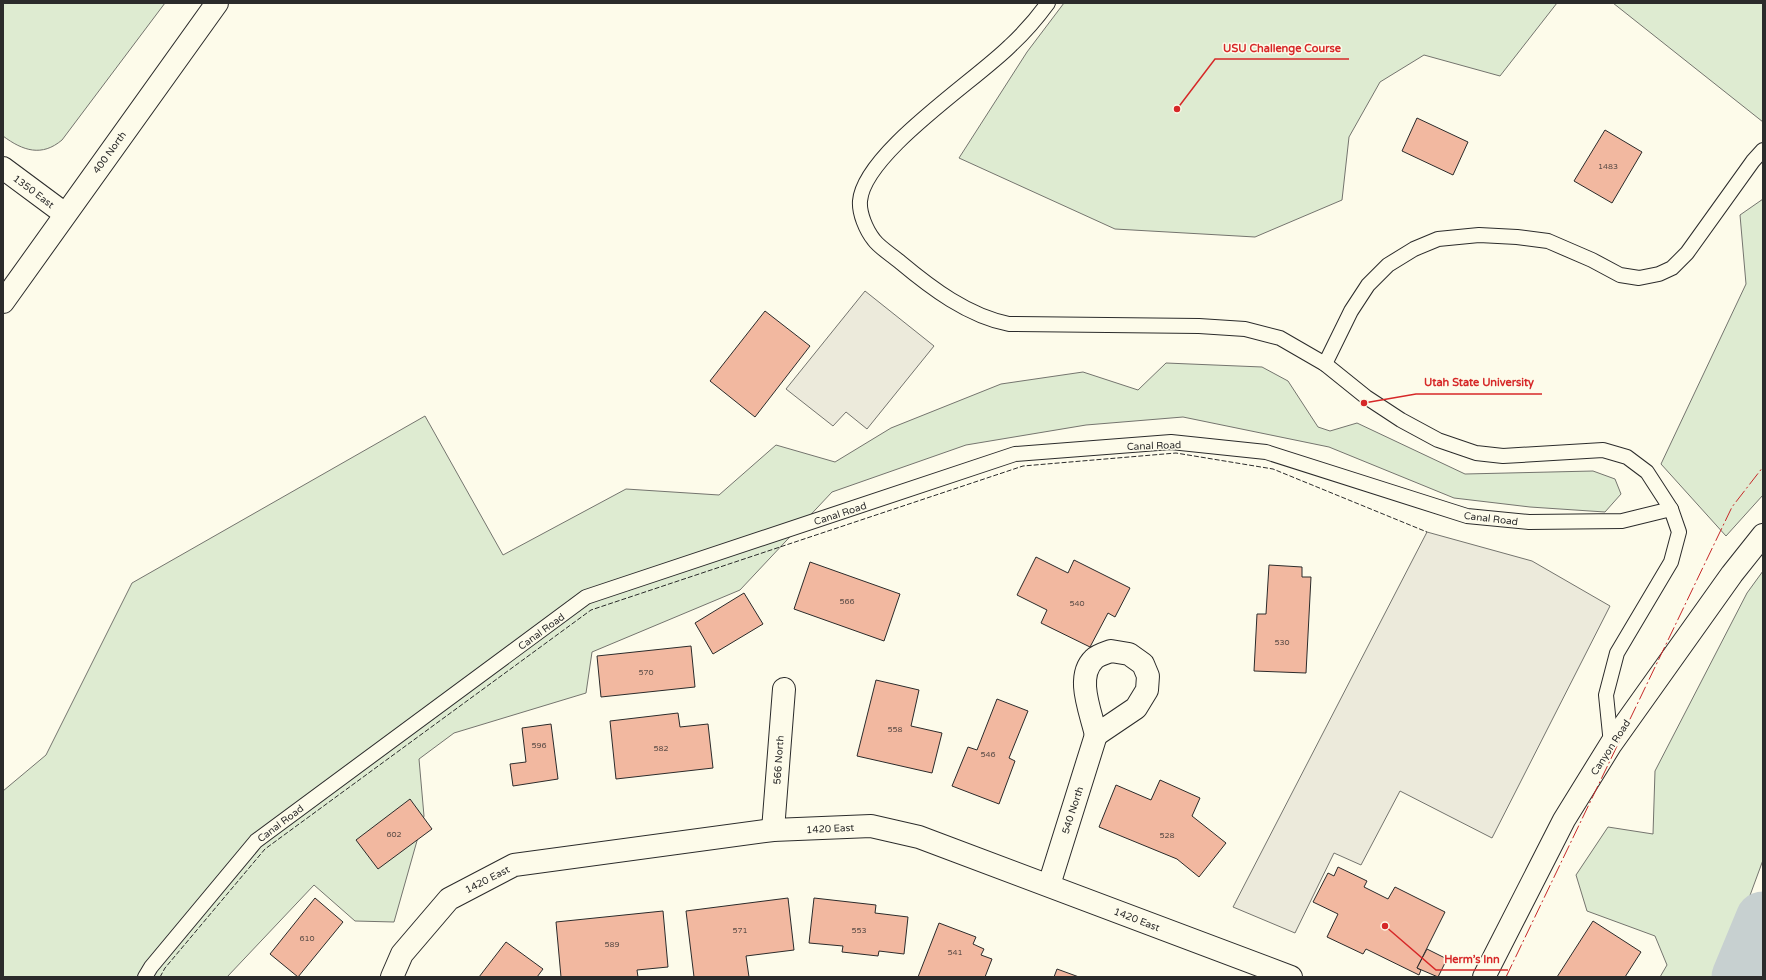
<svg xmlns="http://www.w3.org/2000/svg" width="1766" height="980" font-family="'Varela Round',sans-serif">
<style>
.green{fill:#deebd1;stroke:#74746e}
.parking{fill:#eceadb;stroke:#74746e}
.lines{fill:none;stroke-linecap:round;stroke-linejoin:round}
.river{stroke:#c7d0d0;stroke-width:55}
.building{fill:#f2b8a0;stroke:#2b2b2b}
.lane-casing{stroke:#2b2b2b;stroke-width:16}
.street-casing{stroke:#2b2b2b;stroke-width:24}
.secondary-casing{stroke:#2b2b2b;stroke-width:24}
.primary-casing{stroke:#2b2b2b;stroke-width:24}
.lane{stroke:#fdfbea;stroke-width:14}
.street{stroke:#fdfbea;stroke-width:22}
.secondary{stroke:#fdfbea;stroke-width:22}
.primary{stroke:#fdfbea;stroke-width:22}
.fence{stroke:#2b2b2b;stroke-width:1;stroke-dasharray:5 2;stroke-linecap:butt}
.power{stroke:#c62828;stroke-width:1;stroke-dasharray:14 3 2 3;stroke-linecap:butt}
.labels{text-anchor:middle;stroke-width:3;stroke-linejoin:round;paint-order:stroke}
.number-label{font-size:8px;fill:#5d4e48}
.street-label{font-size:10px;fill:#2b2b2b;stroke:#fdfbea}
.leader{fill:none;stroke:#d62828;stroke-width:1.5}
.callout-dot{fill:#d62828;stroke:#fdfbea;stroke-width:1.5}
.callout-label{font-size:11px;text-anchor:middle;font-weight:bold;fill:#d62828;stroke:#fdfbea;stroke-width:3;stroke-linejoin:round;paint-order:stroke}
</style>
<rect width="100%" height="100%" fill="#fdfbea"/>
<g class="green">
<path d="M 3,3 L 165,3 L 62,140 C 42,157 23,151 3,136 Z"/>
<polygon points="1064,3 1557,3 1500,76 1424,55 1380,82 1349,137 1342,200 1255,237 1115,229 959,158 1027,52"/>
<polygon points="1613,3 1763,3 1763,122"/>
<polygon points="1763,199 1763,495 1726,536 1661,464 1746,284 1740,215"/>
<polygon points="1166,363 1262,367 1288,381 1318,427 1330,431 1357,423 1465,474 1593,471 1615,479 1621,494 1605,512 1530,507 1454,498 1329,447 1183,417 1086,425 966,445 832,492 740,590 592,652 586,693 454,733 419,759 424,816 394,922 355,921 314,885 227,977 3,977 3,791 46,755 132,583 425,416 503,555 626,489 719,495 776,445 835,462 891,428 1001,384 1083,372 1138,390"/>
<polygon points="1763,571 1763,860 1720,977 1660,977 1667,965 1655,936 1587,911 1576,875 1608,827 1653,834 1655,771 1747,593"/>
</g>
<g class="parking">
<polygon points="865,291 934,346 867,429 846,412 833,426 786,389"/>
<polygon points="1427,532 1532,561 1610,606 1492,838 1400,791 1361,865 1334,853 1295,933 1233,907"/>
</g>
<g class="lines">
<polyline class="river" points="1739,977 1763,919"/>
</g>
<g class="building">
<polygon points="1417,118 1468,142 1453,175 1402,151"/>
<polygon points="1605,130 1642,152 1612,203 1574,181"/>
<polygon points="765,311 810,346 755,417 710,381"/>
<polygon points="1036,557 1068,573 1074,560 1130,588 1115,617 1108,613 1090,647 1041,623 1047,610 1017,595"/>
<polygon points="810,562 900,594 884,641 794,609"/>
<polygon points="1269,565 1302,567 1302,577 1311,577 1306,673 1254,671 1257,614 1266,614"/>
<polygon points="744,593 763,624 713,654 695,623"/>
<polygon points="691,646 695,687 601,697 597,656"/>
<polygon points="876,680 919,690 911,726 942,733 932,773 857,756"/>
<polygon points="997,699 1028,711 1009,758 1015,761 999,804 952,786 968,747 977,750"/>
<polygon points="678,713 680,727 708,724 713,768 616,779 610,721"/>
<polygon points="551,724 558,779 513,786 510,764 526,762 522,728"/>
<polygon points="1160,780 1200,798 1192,816 1226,843 1199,877 1177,859 1099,827 1116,785 1151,800"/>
<polygon points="410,799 432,829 378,869 356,840"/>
<polygon points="1338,867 1367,881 1364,887 1388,899 1395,887 1445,912 1417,968 1421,970 1419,975 1366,949 1363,954 1327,937 1338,914 1313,902 1328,873 1334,876"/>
<polygon points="315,898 343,922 298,977 270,954"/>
<polygon points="788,898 794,950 746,956 749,977 694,977 686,911"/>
<polygon points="814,898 876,905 875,913 908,917 904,954 879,951 878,956 842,952 843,946 809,943"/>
<polygon points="663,911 668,967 637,970 638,977 561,977 556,922"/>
<polygon points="1593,921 1641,952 1625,977 1557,977"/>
<polygon points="939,923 976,937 973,944 984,949 981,955 992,959 985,977 918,977"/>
<polygon points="506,942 543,969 537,977 479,977"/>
<polygon points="1427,949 1447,959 1438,977 1417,968"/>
<polygon points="1057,969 1079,977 1054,977"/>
</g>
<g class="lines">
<defs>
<g id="lane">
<path d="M 1048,3 C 1037,18 1024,33 1010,46 C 975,81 864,153 860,201 C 859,213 866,230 874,240 C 880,248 892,255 900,262 C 931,288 968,316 1009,324 L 1199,326 L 1245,329 L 1280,338 L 1325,364 L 1366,397 L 1401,420 L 1438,440 L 1476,453 L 1503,456 L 1603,450 L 1627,457 L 1647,472 L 1671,509 L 1679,532 L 1671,562 L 1617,653 L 1606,695 L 1611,744"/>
<polyline points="1325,364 1351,311 1368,285 1388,265 1414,249 1438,239 1479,235 1517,237 1548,241 1592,260 1620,275 1639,278 1659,274 1672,268 1687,253 1753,161 1763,150"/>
<polyline points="145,977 151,967 256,841 586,597 1015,454 1171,442 1266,452 1467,516 1529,522 1622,521 1671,509"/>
</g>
<g id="street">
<polyline points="3,168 65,214"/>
<path d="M 1111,651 L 1129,654 L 1143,664 L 1148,676 L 1147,690 L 1136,708 L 1096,735 C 1091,712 1075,677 1094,659 C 1098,655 1106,653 1111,651 Z"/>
<polyline points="773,830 784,689"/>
<polyline points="1049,885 1096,735"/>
<polyline points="392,977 402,954 449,899 514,865 773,830 871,826 919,837 1291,977"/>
</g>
<polyline id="secondary" points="1484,977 1564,820 1611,744 1732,574 1763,535"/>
<polyline id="primary" points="3,302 217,3"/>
</defs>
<use href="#lane" class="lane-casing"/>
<use href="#street" class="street-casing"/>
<use href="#secondary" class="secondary-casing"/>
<use href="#primary" class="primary-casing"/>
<use href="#lane" class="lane"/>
<use href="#street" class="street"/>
<use href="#secondary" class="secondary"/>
<use href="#primary" class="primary"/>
<polyline class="fence" points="160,977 165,968 265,849 591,610 1023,466 1176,453 1273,469 1427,532"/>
<polyline class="power" points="1506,977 1732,507 1763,467"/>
</g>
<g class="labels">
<g class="number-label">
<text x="1608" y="169">1483</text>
<text x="847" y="604">566</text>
<text x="1077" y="606">540</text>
<text x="1282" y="645">530</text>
<text x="646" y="675">570</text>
<text x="895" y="732">558</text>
<text x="539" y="748">596</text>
<text x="661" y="751">582</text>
<text x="988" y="757">546</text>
<text x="394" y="837">602</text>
<text x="1167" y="838">528</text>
<text x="740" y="933">571</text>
<text x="859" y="933">553</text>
<text x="307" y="941">610</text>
<text x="612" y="947">589</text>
<text x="955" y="955">541</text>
</g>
<g class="street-label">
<text transform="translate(109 152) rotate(-54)" y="4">400 North</text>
<text transform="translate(34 191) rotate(37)" y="4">1350 East</text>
<text transform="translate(1154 445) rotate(-2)" y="4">Canal Road</text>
<text transform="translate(840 513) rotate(-18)" y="4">Canal Road</text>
<text transform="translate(1491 518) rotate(7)" y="4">Canal Road</text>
<text transform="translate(541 631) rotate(-36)" y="4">Canal Road</text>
<text transform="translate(1610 747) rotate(-57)" y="4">Canyon Road</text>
<text transform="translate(778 760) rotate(-86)" y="4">566 North</text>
<text transform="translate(1072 810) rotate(-72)" y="4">540 North</text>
<text transform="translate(280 823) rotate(-37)" y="4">Canal Road</text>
<text transform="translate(830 828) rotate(-3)" y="4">1420 East</text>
<text transform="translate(487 879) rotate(-27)" y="4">1420 East</text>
<text transform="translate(1137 919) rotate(21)" y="4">1420 East</text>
</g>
</g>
<path class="leader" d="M1177 109L1215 59H1349M1364 403L1416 394H1542M1385 926L1436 970H1508"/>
<g class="callout-dot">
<circle cx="1177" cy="109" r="4"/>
<circle cx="1364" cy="403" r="4"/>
<circle cx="1385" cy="926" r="4"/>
</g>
<g class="callout-label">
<text x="1282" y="52">USU Challenge Course</text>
<text x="1479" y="386">Utah State University</text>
<text x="1472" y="963">Herm’s Inn</text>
</g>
<rect width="1766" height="980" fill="none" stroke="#2b2b2b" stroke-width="8"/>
</svg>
